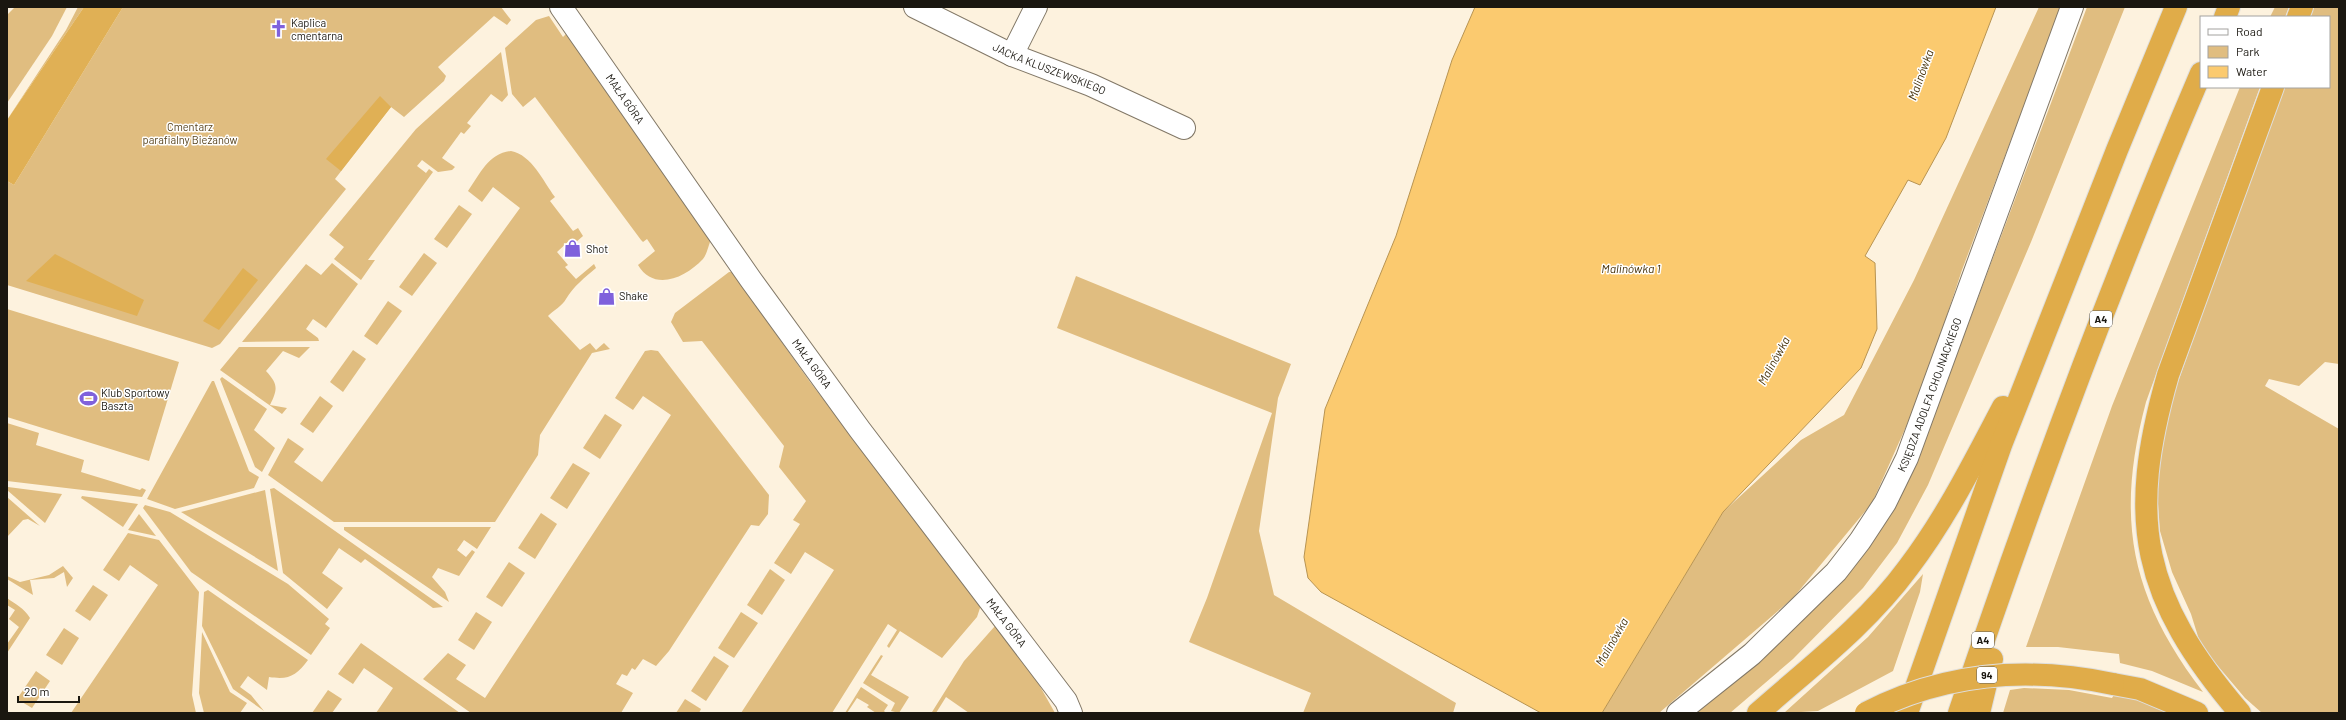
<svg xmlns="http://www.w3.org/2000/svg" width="2346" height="720" font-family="Barlow,sans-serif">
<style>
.green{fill:#e0bd80}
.forest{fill:#e0b055}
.water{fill:#fbca6f;stroke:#b89452}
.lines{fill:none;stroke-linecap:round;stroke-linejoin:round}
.minor-casing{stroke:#827867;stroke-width:24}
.highway-casing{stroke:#dfdfde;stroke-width:24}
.minor{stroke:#fff;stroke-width:22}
.highway{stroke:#e0ac49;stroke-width:22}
.highway-bridge-casing{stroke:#dfdfde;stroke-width:24;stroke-linecap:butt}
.highway-bridge{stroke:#e0ac49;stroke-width:22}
.labels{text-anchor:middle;stroke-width:3;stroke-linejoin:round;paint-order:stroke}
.shield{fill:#fff;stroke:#5f5d58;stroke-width:1}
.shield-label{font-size:10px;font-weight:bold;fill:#1a1710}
.poi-label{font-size:11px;fill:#1a1710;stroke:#fff;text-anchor:start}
.street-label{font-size:11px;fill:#1a1710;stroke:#fff}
.park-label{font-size:11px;fill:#58441e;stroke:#fff}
.water-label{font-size:12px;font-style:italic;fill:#46320a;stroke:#fff}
</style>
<rect width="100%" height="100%" fill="#fdf2de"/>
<g class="green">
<polygon points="15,7 67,7 52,36 7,103 7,15"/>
<polygon points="78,7 84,7 7,120 66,30"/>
<polygon points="123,7 501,7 511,20 507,25 494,16 438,67 446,76 444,81 404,117 391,107 335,179 346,189 220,344 212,348 7,285 7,181 14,185"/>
<polygon points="2039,7 2061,7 1962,270 1921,393 1872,503 1793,598 1659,713 1602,713 1723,512 1801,440 1844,415 1914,280"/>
<polygon points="2087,7 2125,7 2031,242 1928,485 1897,543 1863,588 1793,659 1730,713 1691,713 1829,594 1866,552 1897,502 1960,346"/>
<polygon points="2275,7 2289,7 2285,17 2270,17"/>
<polygon points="2312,7 2339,7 2339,364 2325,362 2299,386 2269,379 2265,386 2339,429 2339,713 2262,713 2245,698 2201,646 2191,614 2172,572 2160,531 2157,490 2161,444 2173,396 2283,87 2329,87 2329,17 2309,17"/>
<path d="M 549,16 L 563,37 L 567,33 L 711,239 C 709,244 707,254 703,259 C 685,278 654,292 638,265 L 655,251 L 647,239 L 643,242 L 641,240 L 535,97 L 523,107 L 512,94 L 505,48 L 536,20 Z"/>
<polygon points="501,52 508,95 502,102 491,94 467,123 471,126 464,134 461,132 442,158 455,167 452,170 438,172 422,160 417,166 426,173 429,169 433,172 368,260 375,260 361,280 334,259 344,247 329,235 416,129"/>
<path d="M 2240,87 L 2260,87 L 2146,402 C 2115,519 2130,596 2203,692 L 2152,671 L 2120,663 L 2119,654 L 2058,647 L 2026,647 L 2112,406 Z"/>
<path d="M 511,151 C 532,155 543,181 555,197 L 550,201 L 573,231 L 578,228 L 583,236 L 575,243 L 571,239 L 557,252 L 568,265 L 565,267 L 576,279 L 594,264 L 596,268 C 584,278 574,286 566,299 C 563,305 553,311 548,316 L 580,350 L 590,343 L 596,350 L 604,343 L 610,349 L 592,353 L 540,435 L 538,455 L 495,522 L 334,522 L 268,475 L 288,438 L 304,449 L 294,462 L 322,482 L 520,208 L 493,187 L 482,202 L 468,191 C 480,174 489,153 511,151 Z"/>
<polygon points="459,205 472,214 447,248 434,239"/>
<polygon points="424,253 437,263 412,296 399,287"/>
<polygon points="332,263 358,284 326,328 313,319 306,329 318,338 319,341 242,342 306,264 321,275"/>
<polygon points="729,272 732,272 810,382 981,605 977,617 942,658 900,631 889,648 887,646 897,630 888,624 832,713 741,713 834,570 805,552 791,574 774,563 800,524 793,520 806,501 779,467 784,446 702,341 683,342 671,322 675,313"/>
<polygon points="1076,276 1291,364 1278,398 1259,531 1274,595 1456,703 1453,713 1303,713 1311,693 1189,642 1207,598 1272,413 1057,328"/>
<polygon points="388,301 402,311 377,345 364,336"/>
<polygon points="7,309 179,362 149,461 7,417"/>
<path d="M 239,347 L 310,347 L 299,358 L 283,351 L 266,371 C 278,384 278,389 270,405 L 287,408 L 282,414 L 220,370 Z"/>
<polygon points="353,350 366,359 343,392 330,382"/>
<polygon points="651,350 658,351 769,495 768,514 759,526 751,525 669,651 656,666 643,659 635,670 632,668 627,676 622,674 616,684 633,693 621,713 471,713 423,679 448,653 466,665 456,679 485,698 671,415 643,396 633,410 615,398 645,351"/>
<polygon points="222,377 267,409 254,430 275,448 262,472 255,467 220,379"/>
<polygon points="212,381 214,381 249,471 259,477 254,488 175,509 147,499"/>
<polygon points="320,396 333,406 313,433 300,424"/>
<polygon points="605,414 622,425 600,459 583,448"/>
<polygon points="7,423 39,433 36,445 84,460 81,472 140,490 142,488 146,490 142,497 7,481"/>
<polygon points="573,463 590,473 567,509 550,498"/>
<polygon points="8,487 62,494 45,523 7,490"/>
<polygon points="274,488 443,607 433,608 365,559 361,563 339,548 322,573 343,588 327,609 283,573 270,489"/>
<polygon points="265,490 278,571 181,512"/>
<polygon points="82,496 138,504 123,527 81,498"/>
<polygon points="7,497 40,526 28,519 23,520 7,537"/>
<polygon points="145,505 170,512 288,584 329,619 325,624 330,628 311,655 191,572 143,508"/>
<polygon points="541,513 557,524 535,559 518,548"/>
<polygon points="139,514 156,536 128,530"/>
<polygon points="344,527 491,527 477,549 464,540 457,550 466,557 472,550 475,552 459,576 438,568 432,577 445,592 449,602 344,530"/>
<polygon points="128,533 159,540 199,592 192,695 196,713 71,713 158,585 130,565 119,581 103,570"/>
<polygon points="509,562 525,573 502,607 486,597"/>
<polygon points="63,566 73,578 67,587 64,572 54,578 30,580 33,595 7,579 7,576 20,582 49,575"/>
<polygon points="770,569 785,580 762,615 747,605"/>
<polygon points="1923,574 1920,592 1893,671 1818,711 1784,713 1868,637"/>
<polygon points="93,585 108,595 90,621 75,611"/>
<path d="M 208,590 L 308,660 C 296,676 289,680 269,677 L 267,690 L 248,676 L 240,687 L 251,695 L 264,711 L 233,689 L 202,626 L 204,592 Z"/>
<path d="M 7,598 C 15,604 24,608 30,618 L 7,653 L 7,644 L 19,627 L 9,619 L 15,610 L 7,605 Z"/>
<polygon points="476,612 492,622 474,650 458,640"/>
<polygon points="741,612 758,623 734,658 718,648"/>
<polygon points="995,626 1037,681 1055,713 969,713 946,697 936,713 932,712 964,661"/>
<polygon points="64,628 79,638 62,665 46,655"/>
<polygon points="202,632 230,692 247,703 240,713 204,713 199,693"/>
<polygon points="361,643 460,713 376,713 393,688 364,668 353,684 338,674"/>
<polygon points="881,655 883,656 871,675 909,697 899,713 891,711 895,703 863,683"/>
<polygon points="714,656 729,666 706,701 691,691"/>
<polygon points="36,671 50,681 32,708 17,699"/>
<polygon points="861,687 888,705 884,711 886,713 876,713 867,707 869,705 857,698 847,713 845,713"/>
<polygon points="2024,688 2069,690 2112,698 2115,693 2176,713 2003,713 2010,690"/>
<polygon points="328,690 342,699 332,713 312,713"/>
<polygon points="685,699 701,709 699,713 676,713"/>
</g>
<g class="forest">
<polygon points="84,7 123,7 14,185 7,181 7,120"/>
<polygon points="380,96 391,107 341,171 326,159"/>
<polygon points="55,254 144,300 137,316 26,281"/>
<polygon points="243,268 258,280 219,330 203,321"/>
</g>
<polygon class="water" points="1475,7 1996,7 1946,138 1920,185 1908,180 1865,256 1875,263 1877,329 1861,368 1723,512 1602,713 1541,713 1321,592 1308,578 1304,557 1325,409 1396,236 1452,60"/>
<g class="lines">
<defs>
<g id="minor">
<path id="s1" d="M 561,7 L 751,280 L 860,430 L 1066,701 L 1071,713"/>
<path id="s2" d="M 915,7 L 1012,55 L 1091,85 L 1184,128"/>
<polyline points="1012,55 1036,7"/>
<path id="s3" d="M 1678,713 L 1752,654 L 1836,572 L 1860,541 L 1885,503 L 1907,458 L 2072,7"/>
</g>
<g id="highway">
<polyline points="2225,17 2229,7"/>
<polyline points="2298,17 2302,7"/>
<polyline points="2113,684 2140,689 2197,713"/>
<path d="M 1758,713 C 1810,667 1867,624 1908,568 C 1946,518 1974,462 2003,407"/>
<polyline points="1907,713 2001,445 2117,150 2176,7"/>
<path d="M 1959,713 C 2032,497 2111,283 2201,73"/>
<polyline points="1979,713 1992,659"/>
<path d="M 2240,713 C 2142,598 2126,521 2168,375 L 2273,87"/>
</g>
</defs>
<use href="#minor" class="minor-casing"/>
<use href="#highway" class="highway-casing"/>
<use href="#minor" class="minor"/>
<use href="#highway" class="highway"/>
<defs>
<path id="highway-bridge" d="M 1866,713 C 1945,672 2027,666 2113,684"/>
</defs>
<use href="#highway-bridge" class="highway-bridge-casing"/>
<use href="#highway-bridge" class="highway-bridge"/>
</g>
<defs>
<symbol id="church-bare" viewBox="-9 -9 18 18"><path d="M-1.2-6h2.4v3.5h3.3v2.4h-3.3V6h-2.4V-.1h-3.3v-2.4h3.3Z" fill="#7f61dc" stroke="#fff" stroke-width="2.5" paint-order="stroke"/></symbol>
<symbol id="shop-bare" viewBox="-9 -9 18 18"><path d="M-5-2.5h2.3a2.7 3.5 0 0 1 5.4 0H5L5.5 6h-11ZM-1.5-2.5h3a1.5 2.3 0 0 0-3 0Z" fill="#7f61dc" stroke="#fff" stroke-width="2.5" paint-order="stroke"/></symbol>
<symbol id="stadium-bare" viewBox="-9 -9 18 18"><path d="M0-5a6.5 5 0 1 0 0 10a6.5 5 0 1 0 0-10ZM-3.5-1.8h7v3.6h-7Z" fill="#7f61dc" stroke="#fff" stroke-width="2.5" paint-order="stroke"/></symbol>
</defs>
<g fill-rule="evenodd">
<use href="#church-bare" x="266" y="16" width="25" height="25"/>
<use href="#shop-bare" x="560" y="236" width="25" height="25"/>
<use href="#shop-bare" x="594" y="284" width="25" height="25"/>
<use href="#stadium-bare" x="76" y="386" width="25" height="25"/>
</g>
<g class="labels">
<g class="shield">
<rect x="2090" y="311" width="22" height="16" rx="3"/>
<rect x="1972" y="632" width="22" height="16" rx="3"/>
<rect x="1977" y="667" width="20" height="16" rx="3"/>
</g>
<g class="shield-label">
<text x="2101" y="323">A4</text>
<text x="1983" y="644">A4</text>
<text x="1987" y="679">94</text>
</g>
<g class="poi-label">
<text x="291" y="27">Kaplica<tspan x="291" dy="13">cmentarna</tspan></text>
<text x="586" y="253">Shot</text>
<text x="619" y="300">Shake</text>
<text x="101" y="397">Klub Sportowy<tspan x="101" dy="13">Baszta</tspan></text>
</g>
<g class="street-label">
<text dy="4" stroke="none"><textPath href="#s2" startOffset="148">JACKA KLUSZEWSKIEGO</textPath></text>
<text dy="4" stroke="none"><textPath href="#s1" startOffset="112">MAŁA GÓRA</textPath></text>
<text dy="4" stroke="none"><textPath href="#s1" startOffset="436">MAŁA GÓRA</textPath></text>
<text dy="4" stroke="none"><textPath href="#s3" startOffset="414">KSIĘDZA ADOLFA CHOJNACKIEGO</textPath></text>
<text dy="4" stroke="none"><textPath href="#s1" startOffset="760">MAŁA GÓRA</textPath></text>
</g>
<g class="park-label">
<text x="190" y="131">Cmentarz<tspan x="190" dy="13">parafialny Bieżanów</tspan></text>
</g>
<g class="water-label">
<text transform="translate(1921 75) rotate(-70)" y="4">Malinówka</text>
<text x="1631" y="273">Malinówka 1</text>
<text transform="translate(1774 361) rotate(-61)" y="4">Malinówka</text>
<text transform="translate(1612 642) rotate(-60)" y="4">Malinówka</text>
</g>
</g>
<rect width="2346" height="720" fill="none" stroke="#1a1710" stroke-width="16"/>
<rect x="2200" y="16" width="130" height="72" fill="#ffffff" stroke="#a3a29f"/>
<rect x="2208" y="29" width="20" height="6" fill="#ffffff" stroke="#a3a29f"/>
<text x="2236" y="36" font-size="12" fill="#1a1710">Road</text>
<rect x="2208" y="46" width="20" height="12" fill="#e0bd80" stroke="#a3a29f"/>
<text x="2236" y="56" font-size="12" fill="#1a1710">Park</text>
<rect x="2208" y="66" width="20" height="12" fill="#fbca6f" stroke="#a3a29f"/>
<text x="2236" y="76" font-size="12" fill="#1a1710">Water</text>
<path d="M18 696v6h61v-6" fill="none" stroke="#1a1710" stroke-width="2"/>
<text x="24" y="696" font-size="12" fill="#1a1710" stroke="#ffffff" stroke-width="3" paint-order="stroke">20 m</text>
</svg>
